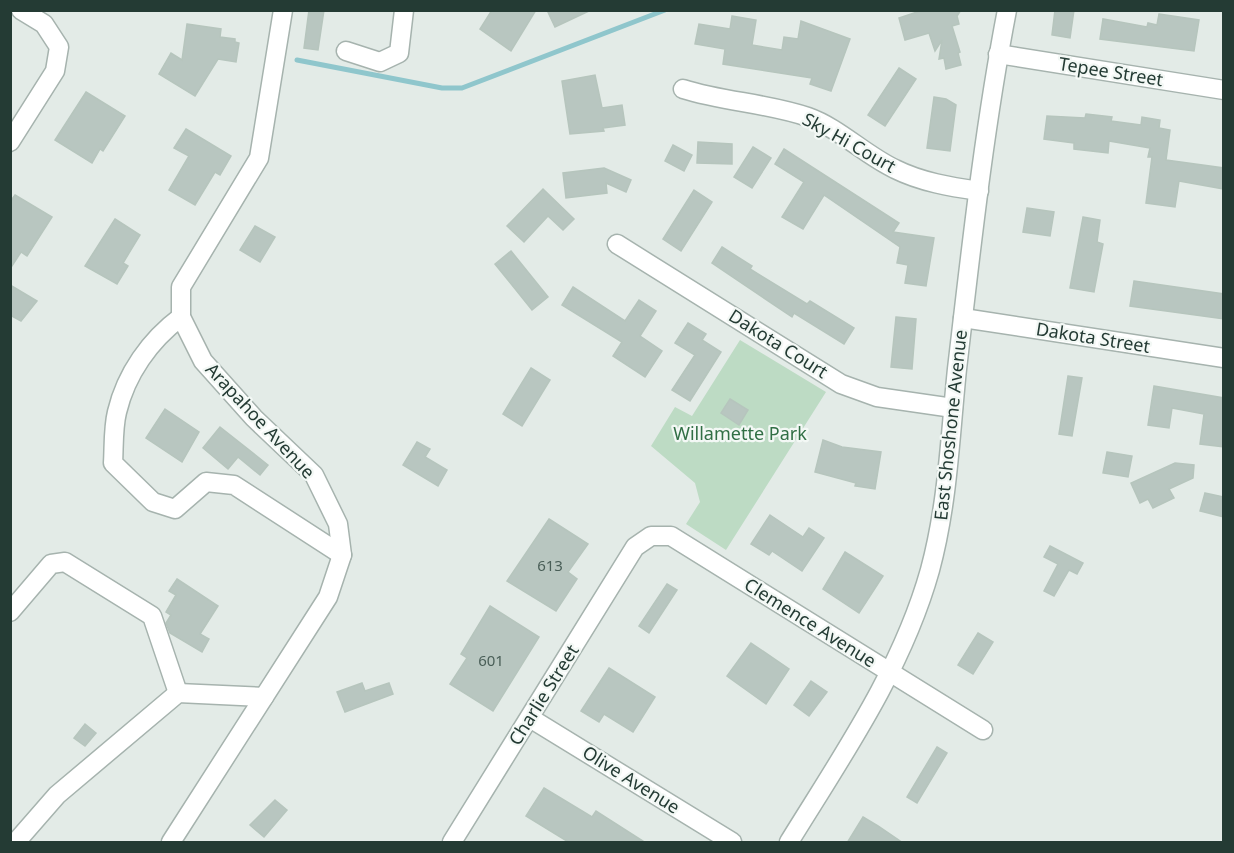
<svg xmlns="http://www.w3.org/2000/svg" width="1234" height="853" font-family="'Noto Sans',sans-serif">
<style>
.green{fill:#bddbc4}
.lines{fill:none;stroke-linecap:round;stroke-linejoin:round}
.stream{stroke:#8fc6cc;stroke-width:5}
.building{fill:#b8c6c0;stroke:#b6c5bd;stroke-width:1.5}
.minor-casing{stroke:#a6b3ae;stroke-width:21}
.minor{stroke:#fff;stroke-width:18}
.labels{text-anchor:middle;stroke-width:4.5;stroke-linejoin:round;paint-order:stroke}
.number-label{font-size:15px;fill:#495e57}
.street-label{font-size:18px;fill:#243b34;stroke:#f3f8f5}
.park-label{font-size:18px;fill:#316f45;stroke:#f3f8f5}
</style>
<rect width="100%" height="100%" fill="#e3ebe7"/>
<polygon class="green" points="740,340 826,392 726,550 686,524 700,502 695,483 651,446 675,407 692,416"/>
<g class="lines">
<polyline class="stream" points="297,60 442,88 462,88 665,10"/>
</g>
<g class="building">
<polygon points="309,10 324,10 318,50 304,48"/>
<polygon points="492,10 536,10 511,51 480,29"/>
<polygon points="547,10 591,10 555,27"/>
<polygon points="923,10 961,10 957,16 959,24 952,26 960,52 958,53 961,65 946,69 944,58 939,59 942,40 935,51 929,33 905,40 899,18"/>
<polygon points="1055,10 1074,10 1070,38 1052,35"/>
<polygon points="1159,14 1199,20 1194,51 1100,39 1103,19 1147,27 1148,23 1157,25"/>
<polygon points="732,16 756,20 752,45 782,50 784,37 798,39 801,21 850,39 831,91 810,84 812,78 723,64 725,49 695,44 699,24 730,29"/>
<polygon points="187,24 221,29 220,37 235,39 235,42 239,43 236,62 218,59 195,96 159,74 171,53 182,60"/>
<polygon points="899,68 916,79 885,126 868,115"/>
<polygon points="595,75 602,108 622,105 625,125 603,128 604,131 570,134 562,81"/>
<polygon points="86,92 125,116 103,151 100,149 92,163 55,140"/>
<polygon points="934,97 946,99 956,105 950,151 927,148"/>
<polygon points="1086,114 1112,117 1111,121 1141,125 1142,117 1160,120 1159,128 1170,130 1166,160 1224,168 1224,189 1179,181 1175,207 1146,203 1152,157 1148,157 1150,148 1109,141 1108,153 1074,149 1074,143 1044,139 1047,116 1085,118"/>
<polygon points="186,129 231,156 220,175 215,172 195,205 169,190 189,156 174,148"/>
<polygon points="698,142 732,144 732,164 697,163"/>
<polygon points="673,145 692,155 684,171 665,161"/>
<polygon points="753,147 771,158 752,188 734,177"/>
<polygon points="784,149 899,223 893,232 934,238 926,286 905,283 908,265 897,263 900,247 824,195 803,229 782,217 804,182 775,164"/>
<polygon points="604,168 631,180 626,192 606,183 607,193 566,198 563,173"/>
<polygon points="543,189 574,219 563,230 548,216 524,242 507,226"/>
<polygon points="694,190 712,202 681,251 663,239"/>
<polygon points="15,195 52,217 27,256 21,252 10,269 10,202"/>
<polygon points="1027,208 1054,212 1050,236 1023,232"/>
<polygon points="1083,217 1100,220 1097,242 1103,244 1094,292 1070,288"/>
<polygon points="115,219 140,235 123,263 128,266 117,284 85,266"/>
<polygon points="255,226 275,237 260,262 240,250"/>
<polygon points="722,247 752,266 750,269 807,304 810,301 854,328 844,344 794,313 792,317 712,263"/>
<polygon points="511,251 548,297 532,310 495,264"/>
<polygon points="1134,281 1224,294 1224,319 1130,306"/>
<polygon points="10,285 37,301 21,321 10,315"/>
<polygon points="573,287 625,321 639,300 656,311 640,336 662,351 645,377 613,356 622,342 562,305"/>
<polygon points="896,317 916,319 912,369 891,367"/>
<polygon points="688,323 706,334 702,340 721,352 690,401 672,390 695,355 675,343"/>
<polygon points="531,368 550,380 522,426 503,414"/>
<polygon points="1068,376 1082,378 1072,436 1059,434"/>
<polygon points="1154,386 1224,398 1224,447 1200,444 1204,414 1172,408 1169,428 1148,425"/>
<polygon points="730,399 748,410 739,425 721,413"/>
<polygon points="165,409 199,432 182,462 146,438"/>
<polygon points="220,427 268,465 260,475 238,457 228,469 203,448"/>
<polygon points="823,440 842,447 881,452 875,489 855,486 856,483 815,472"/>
<polygon points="417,442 430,449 425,457 447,470 438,486 403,465"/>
<polygon points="1107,452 1132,456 1128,477 1103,473"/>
<polygon points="1175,463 1194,465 1193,478 1169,489 1174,498 1153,508 1148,499 1140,503 1131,483"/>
<polygon points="1205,493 1224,497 1224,517 1200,511"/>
<polygon points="770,515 803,537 809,528 824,538 802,571 772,551 769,555 751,544"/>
<polygon points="549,519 588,544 568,572 577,579 556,611 507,581"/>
<polygon points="1050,546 1083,563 1077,574 1069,570 1054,596 1044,591 1058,564 1044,557"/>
<polygon points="845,552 883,576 859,613 823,589"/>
<polygon points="177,579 218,606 200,634 209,639 202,652 170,633 166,623 171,615 166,612 176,595 169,591"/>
<polygon points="667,584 677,590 649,633 639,626"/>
<polygon points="490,606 539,637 493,711 450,684 467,658 461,654"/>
<polygon points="978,633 993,642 973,674 958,665"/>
<polygon points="751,643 789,669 766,704 727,676"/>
<polygon points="609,668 655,697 633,732 604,714 599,722 581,711"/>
<polygon points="811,681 827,692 809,716 794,705"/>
<polygon points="362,683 365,691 389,683 393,694 345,712 337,692"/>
<polygon points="85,724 96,733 85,746 74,738"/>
<polygon points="937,747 947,753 917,803 907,797"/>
<polygon points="544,788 592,817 596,811 646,843 570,843 526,816"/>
<polygon points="275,800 287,810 264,837 250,825"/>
<polygon points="863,817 878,826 903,843 847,843"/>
</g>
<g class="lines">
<defs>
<g id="minor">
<polyline points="346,51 380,62 399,53 404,10"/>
<polyline points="998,54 1224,90"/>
<path d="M 683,89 C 724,102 767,103 808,117 C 839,128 865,155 895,169 C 921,182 951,187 979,191"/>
<polyline points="10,142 55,71 59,47 44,24 21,10"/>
<polyline points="617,244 841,384 877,397 953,408"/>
<path d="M 181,317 C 150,340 126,374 117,412 C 113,428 114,447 113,463 L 153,502 L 175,509 L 206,482 L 234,485 L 342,555"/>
<polyline points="963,318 1224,358"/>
<polyline points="10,612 51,564 65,562 152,616 178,693"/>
<polyline points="530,718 732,842"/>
<polyline points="16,842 57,795 178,693 264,697"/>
<polyline points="171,842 328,597 342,555 338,524 314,475 254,418 203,361 181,317 181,287 259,158 283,10"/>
<polyline points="452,842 635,547 651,536 671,536 983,730"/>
<path d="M 789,842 C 842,756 902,670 930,570 C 948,503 950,437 957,369 C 971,249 984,129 1007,10"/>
</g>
</defs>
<use href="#minor" class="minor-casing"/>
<use href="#minor" class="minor"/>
</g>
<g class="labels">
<g class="number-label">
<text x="550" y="571">613</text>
<text x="491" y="666">601</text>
</g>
<g class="street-label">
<text transform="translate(1111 72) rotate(9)" y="6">Tepee Street</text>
<text transform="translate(849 143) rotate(29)" y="6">Sky Hi Court</text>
<text transform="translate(1093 338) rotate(9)" y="6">Dakota Street</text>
<text transform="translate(778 344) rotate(32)" y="6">Dakota Court</text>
<text transform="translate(260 421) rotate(47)" y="6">Arapahoe Avenue</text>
<text transform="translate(951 425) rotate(-84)" y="6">East Shoshone Avenue</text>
<text transform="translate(810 623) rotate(32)" y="6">Clemence Avenue</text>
<text transform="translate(544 695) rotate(-58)" y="6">Charlie Street</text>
<text transform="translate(631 780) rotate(32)" y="6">Olive Avenue</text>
</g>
<g class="park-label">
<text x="740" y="440">Willamette Park</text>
</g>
</g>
<rect width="1234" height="853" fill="none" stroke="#243b34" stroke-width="24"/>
</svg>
